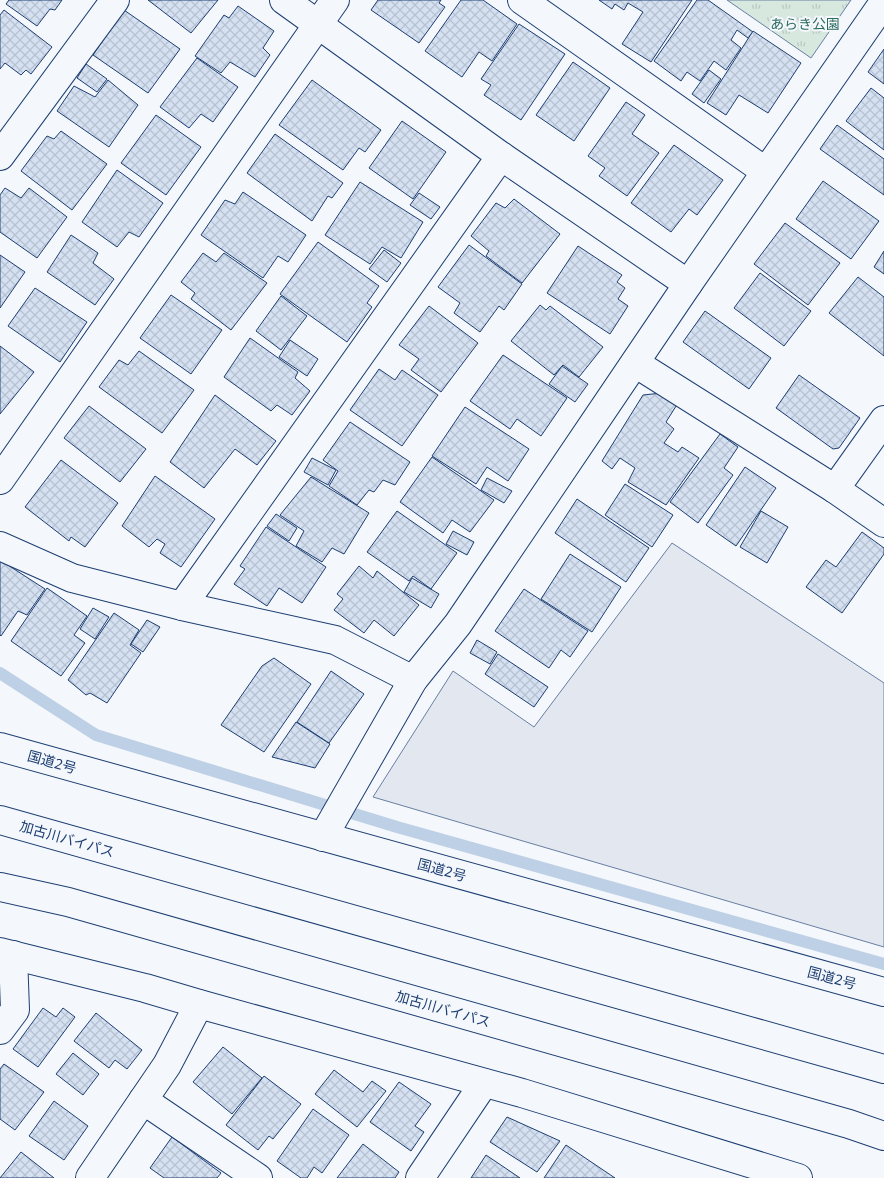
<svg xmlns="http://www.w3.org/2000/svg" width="884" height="1178" font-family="'Noto Sans','Noto Sans JP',sans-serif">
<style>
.park{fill:url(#park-tufts);stroke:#687fa3}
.parking{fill:#e3e8f0;stroke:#687fa3}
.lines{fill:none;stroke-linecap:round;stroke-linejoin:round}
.stream{stroke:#bed0e5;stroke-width:12}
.building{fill:url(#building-cross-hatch);stroke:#1d3f73}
.street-casing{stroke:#1d3f73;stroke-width:30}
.secondary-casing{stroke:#1d3f73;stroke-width:30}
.highway-casing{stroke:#1d3f73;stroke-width:30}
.street{stroke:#f4f7fb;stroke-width:28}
.secondary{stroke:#f4f7fb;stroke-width:28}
.highway{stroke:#f4f7fb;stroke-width:28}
.labels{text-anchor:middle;stroke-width:4;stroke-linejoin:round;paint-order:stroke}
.park-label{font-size:14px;fill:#2c6c60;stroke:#f4f7fb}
.street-label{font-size:14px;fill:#1d3f73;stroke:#f4f7fb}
</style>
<defs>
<pattern id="park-tufts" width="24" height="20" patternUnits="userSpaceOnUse" patternTransform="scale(1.25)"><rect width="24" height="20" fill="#d7e8df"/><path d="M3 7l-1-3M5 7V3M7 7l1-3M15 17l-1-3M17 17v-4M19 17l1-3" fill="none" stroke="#b8c8c3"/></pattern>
<pattern id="building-cross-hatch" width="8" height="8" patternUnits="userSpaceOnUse" patternTransform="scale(1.25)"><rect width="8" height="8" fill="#d5e0f0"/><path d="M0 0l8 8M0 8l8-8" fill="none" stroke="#b6c1d1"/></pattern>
</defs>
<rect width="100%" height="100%" fill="#f4f7fb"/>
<polygon class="park" points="727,0 851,0 811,58"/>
<polygon class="parking" points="672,543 884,683 884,947 373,797 453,671 534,727"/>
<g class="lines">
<polyline class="stream" points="0,673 96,735 397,827 884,964"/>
</g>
<g class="building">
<polygon points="9,0 62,0 55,10 50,9 37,26 6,4"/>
<polygon points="148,0 218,0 191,33"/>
<polygon points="378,0 441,0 439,3 445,7 419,43 371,10"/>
<polygon points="461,0 483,0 517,24 492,61 479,52 462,77 425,51"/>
<polygon points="599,0 692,0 651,62 622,44 643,12 628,3 624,10 615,4 612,9"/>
<polygon points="697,0 708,0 753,32 748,38 737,30 731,40 741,48 726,70 714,61 700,81 687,72 681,81 654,61"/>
<polygon points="238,6 274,31 263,48 270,55 255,77 230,62 221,73 195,56 224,15 229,18"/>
<polygon points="4,10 52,47 31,74 26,70 21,75 5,63 0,69 0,15"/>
<polygon points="124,10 180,49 148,93 93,55"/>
<polygon points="519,24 565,54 521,120 484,95 491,85 481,79"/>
<polygon points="753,31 801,63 768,113 739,95 726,115 707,103"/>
<polygon points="884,49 884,84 868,72"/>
<polygon points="197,58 238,87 213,122 201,114 189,128 160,107"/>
<polygon points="573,62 610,88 574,141 536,115"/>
<polygon points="86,64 107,79 97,92 77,78"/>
<polygon points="709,70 721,79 704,103 692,94"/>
<polygon points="108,80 138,105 109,147 57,111 74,86 95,97"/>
<polygon points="312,80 381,130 365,152 359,148 343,170 279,125"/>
<polygon points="871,88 884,98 884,150 846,121"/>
<polygon points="626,102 645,115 632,134 659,153 627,196 599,176 605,168 588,156"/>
<polygon points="156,115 201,147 166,195 121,163"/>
<polygon points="402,121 446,152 413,199 369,168"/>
<polygon points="837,125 884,159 884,195 820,149"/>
<polygon points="61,131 107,164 72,210 21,171 47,136 54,139"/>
<polygon points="275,134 343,183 332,198 328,196 312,221 247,173"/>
<polygon points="674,145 723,180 697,215 689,209 671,232 631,203"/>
<polygon points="117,170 163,203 139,237 129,232 117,247 82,222"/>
<polygon points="823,181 879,221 851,259 796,219"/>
<polygon points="360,182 423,222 401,258 382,247 370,264 325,235"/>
<polygon points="5,188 21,198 29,188 67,217 37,258 0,232 0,195"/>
<polygon points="243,192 306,235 288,262 278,256 263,278 201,235 225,200 235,204"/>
<polygon points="419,193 440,207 431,219 410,205"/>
<polygon points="514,199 560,234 522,283 486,256 489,251 471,236 496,203 505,208"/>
<polygon points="785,223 840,263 808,305 754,264"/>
<polygon points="71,235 98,253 93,263 114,279 95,305 47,272"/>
<polygon points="318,242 379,286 367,303 372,307 347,342 280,294"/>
<polygon points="469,245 522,284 504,310 499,306 480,332 454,313 460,303 438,287"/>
<polygon points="578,246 622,275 617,282 625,288 618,299 628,306 610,334 547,293"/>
<polygon points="384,250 401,263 387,282 369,269"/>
<polygon points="884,251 884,274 874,267"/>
<polygon points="203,253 216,262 224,253 267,283 231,330 191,299 195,293 181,282"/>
<polygon points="0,255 25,272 0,308"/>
<polygon points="760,273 811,311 784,346 734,308"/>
<polygon points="858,277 884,297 884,356 829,313"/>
<polygon points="35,288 87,322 60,362 8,326"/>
<polygon points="171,295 222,330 191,374 140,338"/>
<polygon points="281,296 307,316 281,350 256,331"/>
<polygon points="540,305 546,310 550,306 603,347 579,377 563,365 554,375 511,341"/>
<polygon points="429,306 478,343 441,392 411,370 419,359 399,345"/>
<polygon points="705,311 771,358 749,389 683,342"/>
<polygon points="250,338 298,372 295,378 310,391 292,415 277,405 271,411 224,377"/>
<polygon points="290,340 318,359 307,376 279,357"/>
<polygon points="0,346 34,372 0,414"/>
<polygon points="139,351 194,390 162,433 99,387 119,360 128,365"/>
<polygon points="503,355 567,398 541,436 517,419 510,429 470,401"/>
<polygon points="562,366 588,384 575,402 549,384"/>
<polygon points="379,369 395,380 402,370 438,395 402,446 350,410"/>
<polygon points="799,375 860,418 839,448 833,449 776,408"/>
<polygon points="662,393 678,403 666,422 674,429 664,443 678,452 682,447 699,458 666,505 628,482 635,468 620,458 612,469 602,461 643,395"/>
<polygon points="215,395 276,441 257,465 235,449 204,488 170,462"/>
<polygon points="89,406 146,449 120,482 64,438"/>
<polygon points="465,407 529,449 508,481 487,467 476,484 432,456"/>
<polygon points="350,422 410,462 395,485 383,480 374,492 369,490 357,505 329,486 338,471 323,460"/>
<polygon points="720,434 738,447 724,468 733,475 698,523 670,502"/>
<polygon points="432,457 494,500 470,532 452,520 443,533 400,502"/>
<polygon points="312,458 336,470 328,485 304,472"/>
<polygon points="61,460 118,503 85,547 71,537 69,541 25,507"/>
<polygon points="745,467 776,488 736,546 706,525"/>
<polygon points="155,476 215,519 181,567 160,553 165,544 157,539 149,547 122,526"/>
<polygon points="311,477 369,513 344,554 332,548 322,562 296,546 304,531 280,515"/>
<polygon points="487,478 512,491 504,503 481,490"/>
<polygon points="625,484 673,515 652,547 605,515"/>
<polygon points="577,499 649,548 626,582 555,533"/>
<polygon points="397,511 457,553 431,589 413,576 409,581 367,552"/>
<polygon points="761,511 788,527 767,563 740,547"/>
<polygon points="276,514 297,528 289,541 267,526"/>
<polygon points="266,527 326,567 302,603 279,588 267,606 234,584 245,569 240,566"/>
<polygon points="453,531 474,542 467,555 446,544"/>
<polygon points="862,532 884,548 884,554 842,613 806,587 826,560 836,567"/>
<polygon points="570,554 621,587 592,632 541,599"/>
<polygon points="0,560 45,589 27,615 18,611 1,636 0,635"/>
<polygon points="359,566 373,578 377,571 419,605 394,636 374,620 364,633 334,610 343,599 337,594"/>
<polygon points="412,578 439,594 431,608 404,592"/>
<polygon points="47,588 87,616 74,635 85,643 61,676 11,641"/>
<polygon points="524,589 588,631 570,657 561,650 549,668 495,631"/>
<polygon points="93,608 109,617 95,639 80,629"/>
<polygon points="114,613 139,630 130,645 141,653 107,703 90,693 86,695 68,680"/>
<polygon points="147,620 160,627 143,652 131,644"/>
<polygon points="477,640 497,652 490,664 470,653"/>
<polygon points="498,654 548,687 534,707 485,674"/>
<polygon points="274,658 311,684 264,752 221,725 262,666"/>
<polygon points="331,671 364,694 329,743 297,722"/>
<polygon points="296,722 330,744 315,768 272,757"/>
<polygon points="43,1008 56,1017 63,1008 75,1017 38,1067 13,1049"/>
<polygon points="96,1013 142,1050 127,1069 115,1060 109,1068 74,1041"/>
<polygon points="223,1047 262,1078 232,1114 193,1082"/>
<polygon points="73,1053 99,1074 83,1095 56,1074"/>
<polygon points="4,1064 44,1092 15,1130 0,1119 0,1069"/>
<polygon points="334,1070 363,1092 372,1081 386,1091 357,1127 315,1094"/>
<polygon points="264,1076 301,1104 273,1139 269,1136 258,1150 226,1125"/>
<polygon points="399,1082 431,1104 415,1126 424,1132 411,1151 370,1122"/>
<polygon points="54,1101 88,1126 64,1160 29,1136"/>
<polygon points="313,1109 349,1135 322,1173 314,1167 307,1178 301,1178 277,1161"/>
<polygon points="507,1117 560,1141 537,1172 490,1142"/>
<polygon points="172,1137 221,1173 217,1178 164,1178 150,1168"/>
<polygon points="363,1144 399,1172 395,1178 337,1178"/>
<polygon points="566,1145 615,1178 544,1178"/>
<polygon points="21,1152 54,1178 0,1178"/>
<polygon points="486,1155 520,1178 471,1178"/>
</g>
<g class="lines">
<defs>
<g id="street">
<polyline points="522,0 765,171"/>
<polyline points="0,156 115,0"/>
<polyline points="635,363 835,489 884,523"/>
<polyline points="0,480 335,0"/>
<polyline points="835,489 884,420"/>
<polyline points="0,546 72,578 182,606 335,640 413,680"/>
<polyline points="182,606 501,156"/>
<polyline points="323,837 413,680 458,624 688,284 884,2"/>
<polyline points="0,1030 15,1010 13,955"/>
<polyline points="143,1100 258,1178"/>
<polyline points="90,1178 167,1065 199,1004"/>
<polyline points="420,1178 484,1083"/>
</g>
<polyline id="secondary" points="284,0 501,156 688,284"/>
<g id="highway">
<polyline points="0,747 884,992"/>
<polyline points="0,820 884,1069"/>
<polyline points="0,887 68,902 849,1124 884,1136"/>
<polyline points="0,952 145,988 199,1004 522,1093 798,1178"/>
</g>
</defs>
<use href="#street" class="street-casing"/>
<use href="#secondary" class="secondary-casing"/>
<use href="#highway" class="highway-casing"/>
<use href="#street" class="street"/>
<use href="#secondary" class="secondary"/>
<use href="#highway" class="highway"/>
</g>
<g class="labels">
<g class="park-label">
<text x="805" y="29">あらき公園</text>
</g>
<g class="street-label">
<text transform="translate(52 762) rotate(16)" y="5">国道2号</text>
<text transform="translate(67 839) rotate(16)" y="5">加古川バイパス</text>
<text transform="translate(442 870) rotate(15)" y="5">国道2号</text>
<text transform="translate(832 978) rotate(15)" y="5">国道2号</text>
<text transform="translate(443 1009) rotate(16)" y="5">加古川バイパス</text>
</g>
</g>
</svg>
